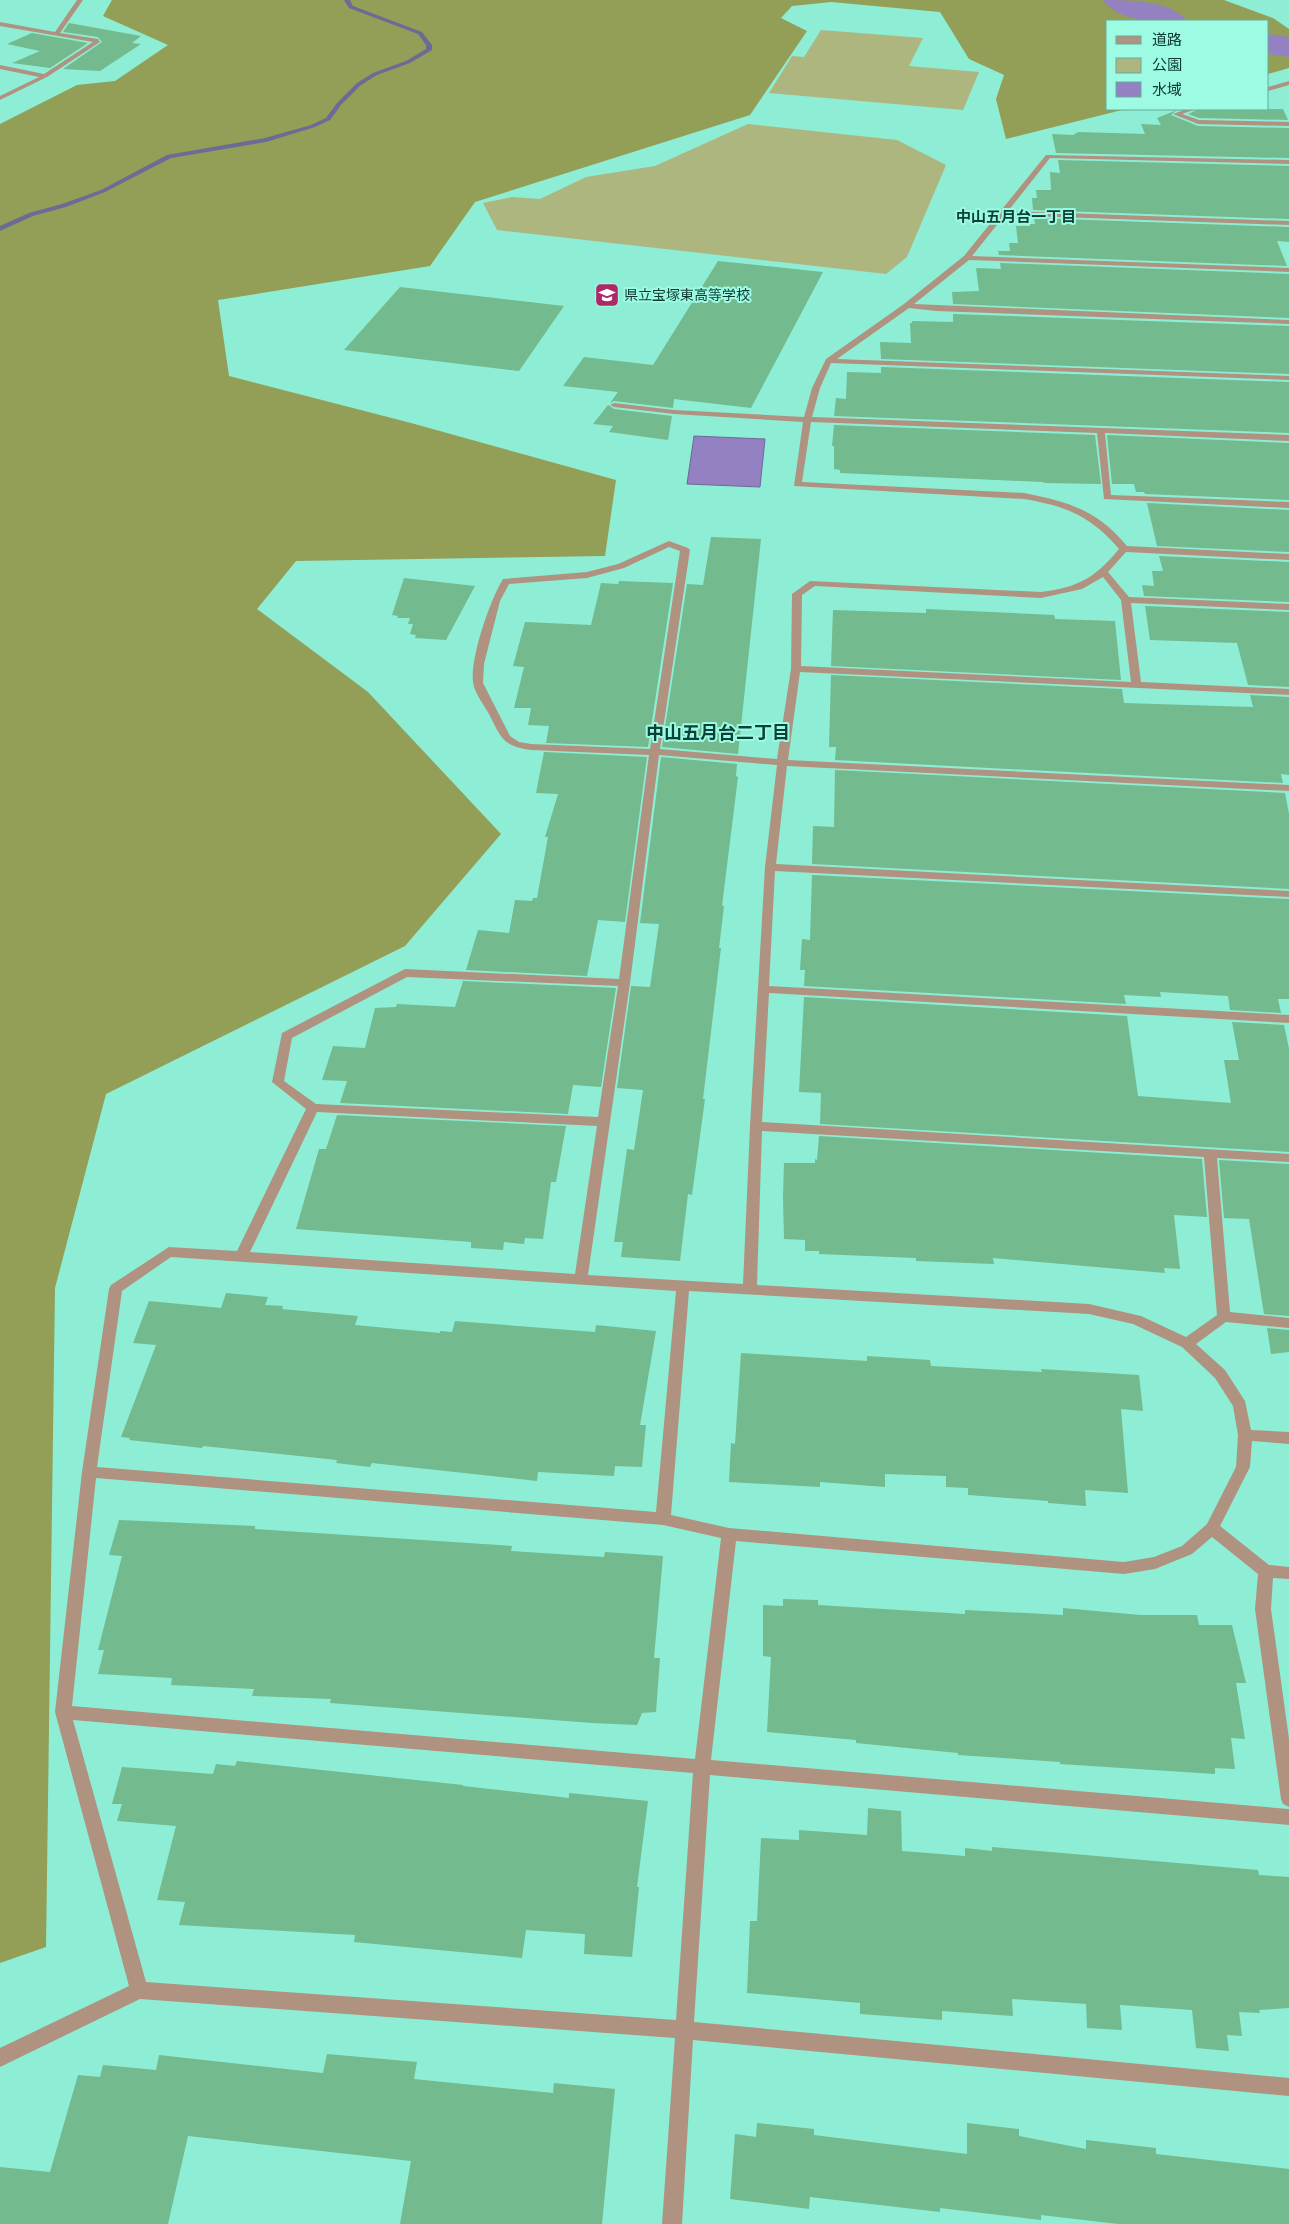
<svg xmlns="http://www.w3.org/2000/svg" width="1289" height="2224" font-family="'Nunito Sans','Noto Sans JP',sans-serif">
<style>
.green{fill:#adb67f}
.forest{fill:#939e56}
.water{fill:#9381c2;stroke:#6b6b96}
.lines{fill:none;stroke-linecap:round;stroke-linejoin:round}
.stream{fill:#6b6b96;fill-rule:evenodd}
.river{fill:#9381c2;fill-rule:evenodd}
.building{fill:#73ba8e}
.street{fill:#af9380;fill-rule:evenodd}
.labels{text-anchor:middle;stroke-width:4;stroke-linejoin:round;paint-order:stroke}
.far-poi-label{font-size:14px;fill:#0f3930;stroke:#9cfbe2;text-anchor:start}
.far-neighbourhood-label{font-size:15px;font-weight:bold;fill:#0b4237;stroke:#9cfbe2}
.neighbourhood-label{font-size:18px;font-weight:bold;fill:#0b4237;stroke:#9cfbe2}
</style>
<rect width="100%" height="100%" fill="#8eedd5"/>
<g class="green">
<polygon points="821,30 923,38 909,66 979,72 963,110 769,93 792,56 804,57"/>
<polygon points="748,124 897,140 946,165 907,257 886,274 497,230 483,203 512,197 540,199 586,177 655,166"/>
</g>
<polygon class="forest" points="112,0 1224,0 1273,18 1289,29 1289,68 1268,74 1268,21 1108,21 1108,109 1126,109 1006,139 996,99 1004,75 969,59 940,12 831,2 792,6 781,18 807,31 750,115 475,202 430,266 218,300 229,376 411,423 616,480 605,556 296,561 257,609 368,692 501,834 405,946 106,1094 55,1288 46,1947 0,1963 0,124 77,85 115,81 168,45 103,16"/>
<polygon class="water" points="694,436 765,439 760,487 687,484"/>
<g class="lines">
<polygon class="stream" points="344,0 350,0 353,6 422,32 432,45 432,50 410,63 377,75 361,85 341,105 330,120 315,127 266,142 171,158 105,192 66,207 33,216 0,231 0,226 29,213 62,204 101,190 167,155 265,138 311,125 326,118 337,103 357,83 373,73 406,61 426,49 426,45 418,34 349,8"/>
<g class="river">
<path d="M 1103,0 C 1129,0 1170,0 1187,21 C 1162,23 1119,23 1103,0 Z"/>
<polygon points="1268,34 1289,37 1289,57 1268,54"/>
</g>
</g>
<g class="building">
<polygon points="69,23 141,36 132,43 141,44 100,71 63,69 102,42 98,37 63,32"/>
<polygon points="32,33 88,43 50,68 12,63 40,51 7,44"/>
<polygon points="1231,109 1283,109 1288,120 1199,118 1188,114 1197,110 1232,110"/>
<polygon points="1177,110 1171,115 1198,126 1289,128 1289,158 1056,153 1052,134 1073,135 1078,132 1145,134 1141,124 1161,125 1157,118"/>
<polygon points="1058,160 1289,166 1289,219 1033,210 1032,198 1037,198 1036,190 1051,190 1050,172 1060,173"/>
<polygon points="1034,218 1289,227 1289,242 1277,241 1287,266 999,255 998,251 1010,251 1009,243 1018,243 1016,226 1030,226 1030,224 1035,224"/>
<polygon points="718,261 823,272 751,408 674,399 673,408 614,401 610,403 618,392 563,386 584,357 653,365"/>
<polygon points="1000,263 1289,274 1289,318 953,304 952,292 979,291 976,268 1001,269"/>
<polygon points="400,287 564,306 519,371 344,350"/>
<polygon points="953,314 1289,326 1289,374 881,359 880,342 911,343 910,323 912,323 912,321 953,322"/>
<polygon points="881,367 1289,382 1289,433 834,416 836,398 846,399 847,372 881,373"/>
<polygon points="608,405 614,409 672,416 668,440 609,432 613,426 593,424"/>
<polygon points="834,425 1095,435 1101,484 1044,483 1043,482 840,473 840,470 834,469 834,446 832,446"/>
<polygon points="1107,435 1289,443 1289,500 1145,494 1144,492 1136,492 1134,484 1112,484"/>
<polygon points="1147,503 1289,510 1289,552 1157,546"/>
<polygon points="711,537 761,539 738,754 662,747 687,584 703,585"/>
<polygon points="1159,556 1289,562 1289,602 1144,596 1142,585 1154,586 1152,571 1163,571"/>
<polygon points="404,578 475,586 446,640 415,638 416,635 410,634 413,624 408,624 410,618 397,618 398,616 392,615"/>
<polygon points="619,581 673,583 648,747 546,743 549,726 528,725 531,708 514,708 524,667 513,666 525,622 591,625 601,583 618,584"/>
<polygon points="1145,606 1289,612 1289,687 1248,685 1237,643 1150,640"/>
<polygon points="926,609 1054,615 1055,619 1115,621 1121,680 831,666 833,610 926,613"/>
<polygon points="831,675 1122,689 1124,703 1253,707 1250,695 1289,697 1289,775 1281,774 1283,783 835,760 836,747 829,747"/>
<polygon points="544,752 647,757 625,922 598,920 587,976 466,970 478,930 509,933 515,900 532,901 533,898 537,898 548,837 545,837 558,794 536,793"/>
<polygon points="661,757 737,764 736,776 738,777 722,906 724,906 719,948 721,948 703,1099 705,1099 692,1195 688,1194 680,1261 621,1257 623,1242 614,1242 627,1149 634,1150 643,1090 617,1088 631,986 650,987 659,924 640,923"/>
<polygon points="835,770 1285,793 1289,814 1289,889 812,864 813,826 834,827"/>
<polygon points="812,875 1289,899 1289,999 1278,999 1281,1013 1230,1010 1228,996 1160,992 1161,997 1124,995 1126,1004 804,986 805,970 800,970 802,939 810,940"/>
<polygon points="463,981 616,988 601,1087 573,1085 568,1114 340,1103 347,1081 322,1080 333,1046 365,1048 375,1008 396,1007 397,1004 455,1007"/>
<polygon points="804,997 1127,1016 1138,1096 1231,1103 1224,1060 1239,1060 1232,1022 1284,1025 1289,1049 1289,1152 820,1124 821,1093 799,1092"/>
<polygon points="337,1115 566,1126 556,1182 551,1182 543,1239 525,1238 524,1244 504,1242 503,1250 471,1248 471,1242 296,1229 319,1149 326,1149"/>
<polygon points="819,1136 1202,1159 1207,1217 1174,1215 1180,1269 1164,1268 1165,1273 993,1258 994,1264 916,1261 916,1258 819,1254 819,1251 805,1251 805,1240 784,1239 783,1197 784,1163 815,1163 815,1159 817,1160"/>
<polygon points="1219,1160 1289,1164 1289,1316 1264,1314 1249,1219 1224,1218"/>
<polygon points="226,1293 268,1297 265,1305 283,1306 282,1309 358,1316 355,1325 440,1333 440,1331 452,1332 455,1321 595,1332 596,1325 656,1331 640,1425 646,1425 642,1467 615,1466 614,1476 538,1472 537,1481 372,1463 370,1467 336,1463 337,1460 203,1446 202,1448 129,1440 130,1438 121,1437 156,1345 133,1343 149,1301 221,1308"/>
<polygon points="1267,1328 1289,1330 1289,1352 1271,1354"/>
<polygon points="741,1353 867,1361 867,1356 930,1360 931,1366 1042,1372 1041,1369 1139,1375 1143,1411 1121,1409 1128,1493 1085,1490 1086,1506 1048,1503 1048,1501 968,1495 968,1488 946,1487 946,1476 885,1474 885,1487 820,1482 820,1487 729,1482 731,1443 735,1444"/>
<polygon points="119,1520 255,1526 255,1529 512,1546 511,1551 604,1557 605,1552 663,1556 654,1658 660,1658 656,1712 642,1713 637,1725 592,1723 330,1703 331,1699 252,1696 254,1689 171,1685 172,1678 98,1674 104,1650 98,1650 122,1556 109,1555"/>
<polygon points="783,1599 818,1600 818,1605 965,1614 965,1610 1063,1615 1063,1608 1140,1615 1197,1615 1199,1625 1232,1625 1246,1683 1236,1683 1245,1739 1231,1738 1235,1769 1215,1768 1215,1774 1060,1764 1060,1762 958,1755 958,1753 856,1743 856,1740 767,1732 771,1657 763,1656 763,1605 783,1606"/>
<polygon points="237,1761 463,1785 463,1786 569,1798 569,1793 648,1801 637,1887 639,1887 632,1957 584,1954 585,1934 526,1930 522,1958 354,1942 355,1935 179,1925 185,1902 157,1900 176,1826 117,1821 122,1804 112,1804 122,1767 213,1774 216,1764 235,1766"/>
<polygon points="868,1808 901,1811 902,1851 965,1856 965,1848 992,1851 992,1847 1258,1870 1259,1875 1289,1877 1289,2008 1259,2010 1260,2013 1239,2012 1242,2036 1227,2035 1229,2051 1196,2048 1192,2010 1120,2005 1122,2030 1087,2028 1086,2004 1012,1999 1013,2016 942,2011 942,2020 860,2014 860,2003 747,1993 750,1921 757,1921 761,1838 799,1840 799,1830 867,1835"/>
<polygon points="327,2054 417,2062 414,2079 553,2093 554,2083 615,2089 602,2224 400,2224 411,2161 188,2136 168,2224 0,2224 0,2167 50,2172 78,2075 100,2077 103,2065 156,2070 159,2055 323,2073"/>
<polygon points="757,2123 814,2129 814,2135 967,2154 967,2123 1019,2129 1019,2136 1086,2149 1086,2140 1156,2148 1156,2154 1289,2169 1289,2224 1118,2224 1041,2215 1041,2220 940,2208 940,2212 810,2197 809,2209 730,2199 735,2134 756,2137"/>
</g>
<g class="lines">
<g class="street">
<polygon points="77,0 83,0 60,33 98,39 100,42 47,77 0,100 0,96 39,77 0,69 0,65 44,74 93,42 0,26 0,22 55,32"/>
<polygon points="1289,81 1289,85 1268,91 1268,87"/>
<polygon points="1187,109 1196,109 1182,114 1199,120 1289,122 1289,126 1198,124 1173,114"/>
<path d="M 1046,155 L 1289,160 L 1289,164 L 1050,158 L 1008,211 L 1289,221 L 1289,225 L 1005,215 L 972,256 L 1289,268 L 1289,272 L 969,260 L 914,304 L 1289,320 L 1289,324 L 936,311 L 909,308 L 837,359 L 1289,376 L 1289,380 L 831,363 L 820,388 L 812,417 L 1289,435 L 1289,441 L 1105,433 L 1111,495 L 1289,502 L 1289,508 L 1104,499 L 1097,433 L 811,422 L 802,482 L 1024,493 C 1069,502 1097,510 1127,546 L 1289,554 L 1289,560 L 1126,552 L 1108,572 L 1129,597 L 1289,604 L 1289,610 L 1131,603 L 1141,682 L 1289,689 L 1289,695 L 800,672 L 788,760 L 1289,785 L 1289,791 L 787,766 L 776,864 L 1289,891 L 1289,897 L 775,871 L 769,986 L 1289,1015 L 1289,1023 L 769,993 L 762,1122 L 1289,1154 L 1289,1162 L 1217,1158 L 1230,1312 L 1289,1318 L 1289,1328 L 1226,1322 L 1196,1344 L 1225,1370 L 1245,1401 L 1251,1430 L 1289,1432 L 1289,1444 L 1252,1441 L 1250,1467 L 1220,1526 L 1269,1565 L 1289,1567 L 1289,1579 L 1273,1578 L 1271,1609 L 1289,1739 L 1289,1807 L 1283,1804 L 1281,1799 L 1255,1609 L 1258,1574 L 1212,1537 L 1192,1554 L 1155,1569 L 1124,1574 L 736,1541 L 711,1760 L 1289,1809 L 1289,1825 L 710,1775 L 694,2022 L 1289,2078 L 1289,2096 L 693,2040 L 682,2224 L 662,2224 L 675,2038 L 140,1999 L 0,2067 L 0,2048 L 129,1986 L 55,1712 L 82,1472 L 109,1289 L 111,1285 L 169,1247 L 237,1251 L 306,1109 L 272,1082 L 282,1033 L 405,969 L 619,979 L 649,755 L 531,750 C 504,746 502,740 490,716 C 485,706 474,693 473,682 C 470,658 490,600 503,579 L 587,572 L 618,564 L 669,541 L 688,548 L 690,550 L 660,749 L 777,759 L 791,669 L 792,594 L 810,581 L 1041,592 C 1079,587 1095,578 1119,549 C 1091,516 1066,506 1024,499 L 794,486 L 803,422 L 674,414 L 614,407 L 610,405 L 614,403 L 674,410 L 804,417 L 812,388 L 826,359 L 904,304 L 964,256 ZM 669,547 L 680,551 L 650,749 L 531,744 L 519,742 L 510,736 L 483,683 L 484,664 L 500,601 L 509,584 L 587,578 L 624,568 ZM 1103,577 L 1121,600 L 1131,682 L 801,666 L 802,595 L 815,586 L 1041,598 L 1082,589 ZM 659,755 L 777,765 L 765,867 L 750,1126 L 743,1284 L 588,1275 L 630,983 ZM 407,977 L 618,986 L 598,1117 L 316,1104 L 284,1081 L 292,1038 ZM 317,1112 L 597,1126 L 575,1274 L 250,1252 ZM 762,1131 L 1204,1157 L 1217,1315 L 1186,1337 L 1141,1316 L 1089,1304 L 757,1285 ZM 171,1257 L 676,1291 L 656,1512 L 97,1467 L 122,1291 ZM 689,1291 L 1089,1314 L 1133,1324 L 1182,1347 L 1215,1378 L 1233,1406 L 1238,1435 L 1236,1467 L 1207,1524 L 1182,1546 L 1154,1557 L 1124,1562 L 729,1528 L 671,1515 ZM 96,1478 L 663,1525 L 721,1538 L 695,1759 L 72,1706 ZM 73,1720 L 693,1773 L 676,2020 L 146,1982 Z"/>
</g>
</g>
<defs>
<symbol id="school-square" viewBox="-11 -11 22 22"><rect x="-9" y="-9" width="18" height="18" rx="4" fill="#af2669" stroke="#9cfbe2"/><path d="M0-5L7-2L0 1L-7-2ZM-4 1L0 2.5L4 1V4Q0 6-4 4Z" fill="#fff"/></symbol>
</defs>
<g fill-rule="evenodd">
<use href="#school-square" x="593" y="281" width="28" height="28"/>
</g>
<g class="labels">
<g class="far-poi-label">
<text x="624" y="300">県立宝塚東高等学校</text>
</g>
<g class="far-neighbourhood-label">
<text x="1016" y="222">中山五月台一丁目</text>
</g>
<g class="neighbourhood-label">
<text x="718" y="739">中山五月台二丁目</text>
</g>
</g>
<rect x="1106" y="20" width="162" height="90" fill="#9cfbe2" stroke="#64ad9b"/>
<rect x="1116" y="36" width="25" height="8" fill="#af9380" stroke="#64ad9b"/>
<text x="1152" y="45" font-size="15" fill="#0f3930">道路</text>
<rect x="1116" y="58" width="25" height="15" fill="#adb67f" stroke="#64ad9b"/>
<text x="1152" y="70" font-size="15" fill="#0f3930">公園</text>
<rect x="1116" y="82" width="25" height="15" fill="#9381c2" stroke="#64ad9b"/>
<text x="1152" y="95" font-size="15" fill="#0f3930">水域</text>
</svg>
